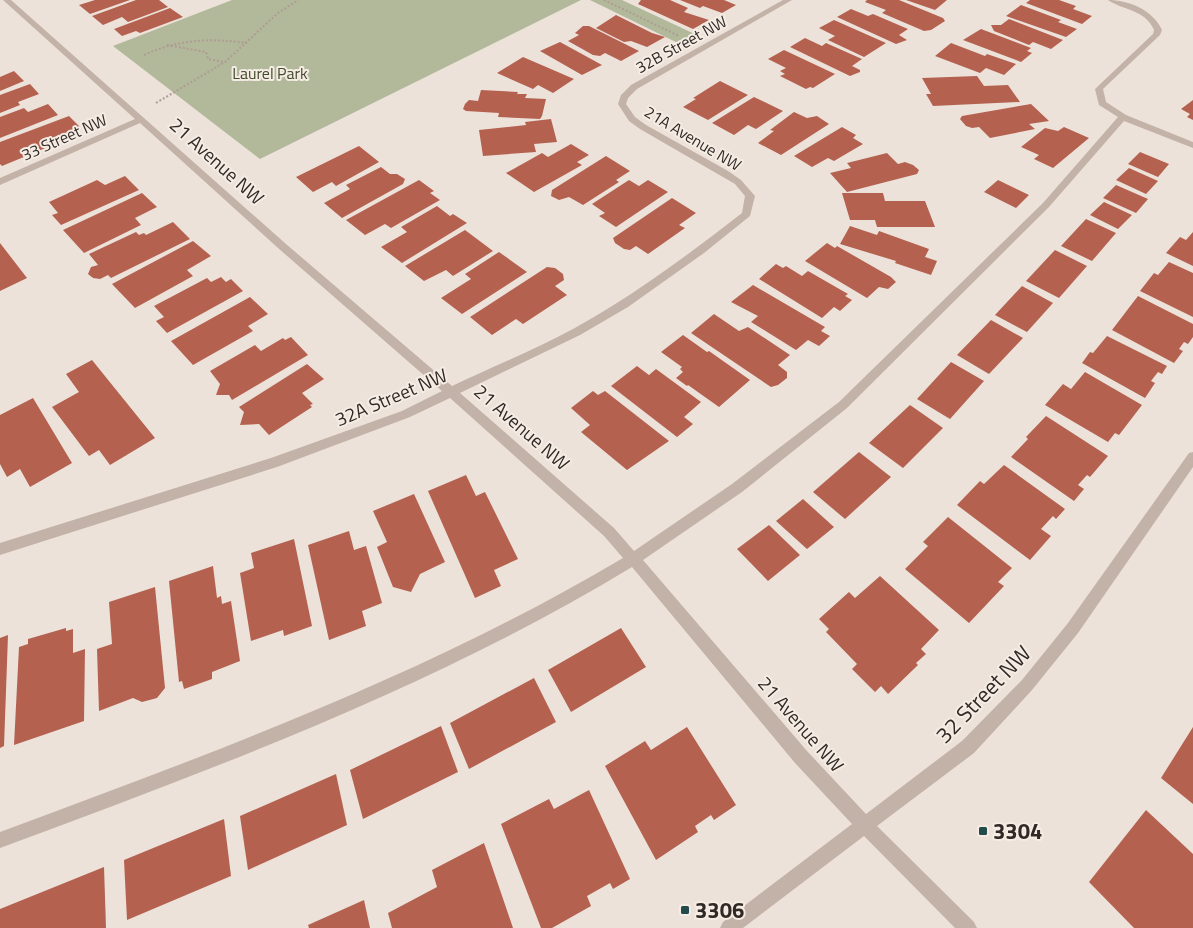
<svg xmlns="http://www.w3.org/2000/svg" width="1193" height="928" font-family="'Titillium Web',sans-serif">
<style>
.green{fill:#b2b99b}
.building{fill:#b46150}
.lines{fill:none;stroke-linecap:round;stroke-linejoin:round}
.path{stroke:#ae9c92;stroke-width:2;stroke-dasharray:2 2;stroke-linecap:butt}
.minor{fill:#c3b2a7;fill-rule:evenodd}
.poi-dot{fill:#224c4b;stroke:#f5ece4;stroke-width:2}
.labels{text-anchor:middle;stroke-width:4;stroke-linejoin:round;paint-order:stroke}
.far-street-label{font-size:16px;fill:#312926;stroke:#f5ece4}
.far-park-label{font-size:16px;fill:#434b2e;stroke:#f5ece4}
.street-label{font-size:19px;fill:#312926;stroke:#f5ece4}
.near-street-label{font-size:22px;fill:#312926;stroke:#f5ece4}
.near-poi-label{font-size:22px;font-weight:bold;fill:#312926;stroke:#f5ece4;text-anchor:start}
</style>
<rect width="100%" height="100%" fill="#ede2d9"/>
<g class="green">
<polygon points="232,0 581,0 260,159 113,46"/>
<polygon points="590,0 622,0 699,36 682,45"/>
</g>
<g class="building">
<polygon points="95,0 130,0 90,14 79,5"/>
<polygon points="136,0 159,0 168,7 128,22 122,17 103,25 92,16"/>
<polygon points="641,0 670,0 688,8 684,12 709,20 693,29 638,4"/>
<polygon points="680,0 724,0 736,5 722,13 703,6 700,8"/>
<polygon points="867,0 899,0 943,18 945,21 931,30 924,31 882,13 886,10 865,2"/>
<polygon points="906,0 947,0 935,10"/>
<polygon points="1030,0 1059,0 1076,6 1073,9 1092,16 1082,24 1026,3"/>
<polygon points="1021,5 1061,20 1058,22 1077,29 1066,37 1006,16"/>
<polygon points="170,8 183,17 140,33 136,31 122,36 114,29"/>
<polygon points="851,9 868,16 873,14 908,29 899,35 907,40 896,44 837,17"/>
<polygon points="616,15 652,33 665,37 647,47 631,41 624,42 596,28"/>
<polygon points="1009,19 1063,40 1051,49 1033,42 1029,45 994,31 991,25 1001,25"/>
<polygon points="834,20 886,43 864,57 828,40 835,36 819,28"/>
<polygon points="583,26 589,26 639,51 621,61 605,53 600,56 593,55 568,41 579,35 575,33"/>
<polygon points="981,29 1031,48 1027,51 1032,53 1021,62 963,40"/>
<polygon points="805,38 822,46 826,43 862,59 852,66 860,70 860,72 850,76 790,47"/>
<polygon points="560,42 602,65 582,75 540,51"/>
<polygon points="951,43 985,56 987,54 1016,64 1004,75 986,68 980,73 935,56"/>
<polygon points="784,50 835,74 813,88 810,87 806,89 780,76 785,74 780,71 786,68 768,59"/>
<polygon points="523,57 574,79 553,93 538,85 533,89 497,73"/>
<polygon points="14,71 24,81 0,91 0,77"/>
<polygon points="977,76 984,86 1008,85 1020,102 933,106 926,94 931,94 922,78"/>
<polygon points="720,81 748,95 708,120 683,107 696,99 693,98"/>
<polygon points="30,84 39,94 18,102 20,105 0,113 0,95"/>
<polygon points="481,90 518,92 517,94 527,94 525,98 546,99 542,116 540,119 498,117 499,113 466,111 463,109 465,104 469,100 478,101"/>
<polygon points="754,97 783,111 756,129 748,125 734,135 712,123"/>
<polygon points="1193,100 1193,120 1187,117 1190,114 1181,109"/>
<polygon points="48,104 58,115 0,138 0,117 24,108 28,112"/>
<polygon points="1031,104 1049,121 1029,124 1035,129 990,138 979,127 972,128 966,126 960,119 962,116"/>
<polygon points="794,112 807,118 817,116 829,124 781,155 758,143 774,131 770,130"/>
<polygon points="69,116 80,127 60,135 65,140 2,166 0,164 0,142"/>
<polygon points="551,119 557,142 534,144 536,152 483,156 479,130 526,125 525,122"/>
<polygon points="842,127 856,135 853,138 863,144 834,161 828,158 812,167 794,156"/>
<polygon points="1064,127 1089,138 1053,168 1034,159 1039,155 1021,147 1045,128 1058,131"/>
<polygon points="571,144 589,155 577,162 582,165 534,192 506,173 542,153 548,157"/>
<polygon points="359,146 379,162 336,186 332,182 313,192 296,177"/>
<polygon points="1140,152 1169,164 1158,177 1128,164"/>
<polygon points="887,153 898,164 905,162 913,165 919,170 917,174 847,192 830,173 851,168 847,163"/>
<polygon points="606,156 630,171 616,180 619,182 583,205 569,197 559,200 551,196 552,190"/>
<polygon points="381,167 390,174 397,174 405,179 403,184 342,218 324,203 350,189 346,185"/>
<polygon points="1129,168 1158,181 1146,194 1116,180"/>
<polygon points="125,176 139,190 61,225 52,215 58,213 49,202 97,180 105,185"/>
<polygon points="419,180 434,191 430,193 440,200 391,228 385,224 365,235 346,220"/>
<polygon points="629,180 639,186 648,180 668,192 616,227 599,216 605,213 592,204"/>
<polygon points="998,180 1029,195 1016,208 984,192"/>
<polygon points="1116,185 1148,199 1136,213 1103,198"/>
<polygon points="142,193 157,207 135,218 141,225 84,253 63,230"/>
<polygon points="842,193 883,193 885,201 925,201 935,227 877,227 875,220 850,220"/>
<polygon points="672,198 696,213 679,225 685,228 648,254 636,246 630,250 624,249 615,243 613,238"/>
<polygon points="1104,202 1132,215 1118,229 1090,215"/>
<polygon points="437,206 450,216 453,214 467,223 402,263 381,247 407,232 401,227"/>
<polygon points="1086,219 1116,233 1092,261 1061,246"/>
<polygon points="173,222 190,239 111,278 108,275 100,279 93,278 88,274 91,267 98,265 89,254 136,232 139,235 144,233 146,235"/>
<polygon points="850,226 877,235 879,231 929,249 925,257 937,261 931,275 895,263 896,261 840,244"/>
<polygon points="465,230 493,251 453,276 446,270 424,281 405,266"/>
<polygon points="1193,232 1193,266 1166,253 1180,237 1186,240"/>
<polygon points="193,241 211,256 187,270 193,276 135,308 112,284"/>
<polygon points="0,243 27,278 0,291"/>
<polygon points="827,243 835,248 837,246 891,277 896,282 888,289 879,287 867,298 805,261"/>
<polygon points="1055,250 1087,266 1059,298 1026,281"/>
<polygon points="499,252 527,272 462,314 441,298 471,279 465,274"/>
<polygon points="1169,262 1193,273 1193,317 1140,291 1154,273 1158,275"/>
<polygon points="776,264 783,268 786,266 802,276 808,271 848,294 845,296 852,300 840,311 834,307 822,318 759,279"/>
<polygon points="547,267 555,268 563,274 564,280 555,286 567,295 523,324 516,319 492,335 470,317"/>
<polygon points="221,277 226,282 231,279 243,291 167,333 156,321 164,317 154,306 207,278 211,282"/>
<polygon points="753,285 825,327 821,331 830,336 819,346 808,340 796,350 751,322 758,316 731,302"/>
<polygon points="1022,286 1053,303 1027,332 995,315"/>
<polygon points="1138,296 1193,324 1193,337 1188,344 1184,342 1179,349 1183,351 1174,363 1112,330"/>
<polygon points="250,297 268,314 248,326 253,331 193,365 171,341"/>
<polygon points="714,314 739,331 748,327 790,355 778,365 787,372 787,378 778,385 771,387 691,333"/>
<polygon points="991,320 1023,338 989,374 957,355"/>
<polygon points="683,335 707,352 709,351 750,380 719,407 688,385 687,386 676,378 683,372 680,369 682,367 661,352"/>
<polygon points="1107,336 1167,366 1162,374 1158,372 1151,381 1155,383 1145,398 1082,363 1090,352 1093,353"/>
<polygon points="291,337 308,355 232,400 229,395 216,395 220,384 210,371 255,345 261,351 283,338 285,340"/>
<polygon points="92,360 155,438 110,465 99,450 89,456 52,407 79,392 66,374"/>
<polygon points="951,362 984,381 950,419 917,399"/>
<polygon points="307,364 324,379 302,393 313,404 310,405 312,407 269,435 259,424 240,425 244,412 239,407"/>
<polygon points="637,366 649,375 656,369 701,402 684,417 693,424 677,437 611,386"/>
<polygon points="1085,372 1142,405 1119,435 1115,433 1108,442 1045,405 1063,384 1071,389"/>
<polygon points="593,391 598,395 605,391 669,441 627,470 581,432 590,425 571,408"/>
<polygon points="33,398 72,463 30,487 20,469 7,477 0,464 0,415"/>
<polygon points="910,405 943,428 903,468 869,443"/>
<polygon points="1046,416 1108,456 1090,477 1087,475 1078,485 1084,489 1074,501 1011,457 1028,439 1026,437"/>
<polygon points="859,452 891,477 845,519 813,492"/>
<polygon points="1004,465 1065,509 1056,519 1053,516 1041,529 1051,536 1030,560 957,505 980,481 984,484"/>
<polygon points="466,475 476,496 485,492 518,559 494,570 501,586 475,598 428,491"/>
<polygon points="414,494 445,562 420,574 411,592 393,587 377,547 387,542 373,511"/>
<polygon points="803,499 834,527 807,549 776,521"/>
<polygon points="948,517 1012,568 998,582 1004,586 969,623 905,569 928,546 923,542"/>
<polygon points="769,525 800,555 768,581 737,549"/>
<polygon points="349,531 354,550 366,546 382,603 362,611 366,626 329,640 308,545"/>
<polygon points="294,539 312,626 284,636 283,630 251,641 240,573 254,568 251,553"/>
<polygon points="213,566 217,598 221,596 222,604 231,601 240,661 212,672 212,679 184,689 182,681 179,682 169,581"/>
<polygon points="880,576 939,630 921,649 926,654 916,663 918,665 888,694 881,686 875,692 852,669 857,664 826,632 829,629 819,619 849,592 855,598"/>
<polygon points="155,587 165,688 157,698 142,702 133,698 99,711 97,649 112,644 109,602"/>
<polygon points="66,628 66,631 73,629 73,653 85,649 84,721 14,745 19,647 28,644 28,639"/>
<polygon points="621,628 646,667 571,712 548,670"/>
<polygon points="8,635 4,746 0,748 0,638"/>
<polygon points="534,678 556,722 469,769 450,723"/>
<polygon points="441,726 458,772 363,819 350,770"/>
<polygon points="687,727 736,805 714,820 711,815 695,826 698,832 656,860 605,766 645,741 651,750"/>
<polygon points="1193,727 1193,804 1161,778"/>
<polygon points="336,774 347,825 248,870 240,816"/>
<polygon points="589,790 630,879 613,889 610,883 587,896 591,906 552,928 541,928 501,824 549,799 554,809"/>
<polygon points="1146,810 1193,854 1193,928 1134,928 1089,882"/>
<polygon points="224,819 231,876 127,920 124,860"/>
<polygon points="484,843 513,928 392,928 388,913 437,887 432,870"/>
<polygon points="104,867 106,928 0,928 0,909"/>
<polygon points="364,900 370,928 309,928 308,925"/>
</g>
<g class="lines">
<g class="path">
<polyline points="604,0 679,36"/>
<polyline points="167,45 206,52 208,59 225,62"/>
<path d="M 144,55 C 179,39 210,38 247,43"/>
<polyline points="156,103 225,62 278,13 298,0"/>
</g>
<path class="minor" d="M 3,0 L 11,0 L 286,244 L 452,386 C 492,367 534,350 573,329 C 633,296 688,255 742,213 L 745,196 L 735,184 L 640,129 L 629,121 L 618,104 L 621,95 L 631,85 L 783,0 L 792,0 L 637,89 L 628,98 L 626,104 L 635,117 L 646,125 L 728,171 L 741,180 L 755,196 L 750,216 L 704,253 L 628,307 L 580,335 L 460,393 L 614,528 L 634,551 L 732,484 L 839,402 L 1043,203 L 1118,117 L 1099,105 L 1095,89 L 1153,34 L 1154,30 C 1145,9 1124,11 1108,0 C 1129,0 1153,10 1162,30 L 1160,35 L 1103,89 L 1106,102 L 1126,115 L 1193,142 L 1193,148 L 1124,121 L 1049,207 L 847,408 L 742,492 L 643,560 L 807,751 L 866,814 L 962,741 L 1022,680 L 1068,623 L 1189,453 L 1193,452 L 1193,467 L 1078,633 L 1032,690 L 974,753 L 877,826 L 974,922 L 977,928 L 955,928 L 864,836 L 743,928 L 720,928 L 723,922 L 852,824 L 795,763 L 632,567 C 434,687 216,768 0,848 L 0,832 C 213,753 428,674 623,558 L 604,536 L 450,398 L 410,417 L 277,467 L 0,555 L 0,543 L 271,458 L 402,411 L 442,391 L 278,248 L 140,123 L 0,185 L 0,178 L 135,119 Z"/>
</g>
<g class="poi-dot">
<rect x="978" y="826" width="10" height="10" rx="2.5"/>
<rect x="680" y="905" width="10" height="10" rx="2.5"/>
</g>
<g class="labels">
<g class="far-street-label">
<text transform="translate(681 44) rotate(-29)" y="6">32B Street NW</text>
<text transform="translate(64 137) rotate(-24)" y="6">33 Street NW</text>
<text transform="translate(693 138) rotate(31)" y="6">21A Avenue NW</text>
</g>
<g class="far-park-label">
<text x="270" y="79">Laurel Park</text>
</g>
<g class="street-label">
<text transform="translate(217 161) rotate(42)" y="7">21 Avenue NW</text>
<text transform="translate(391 397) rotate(-23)" y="7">32A Street NW</text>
<text transform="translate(522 427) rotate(41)" y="7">21 Avenue NW</text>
<text transform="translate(801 724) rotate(49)" y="7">21 Avenue NW</text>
</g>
<g class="near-street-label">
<text transform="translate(983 694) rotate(-46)" y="8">32 Street NW</text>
</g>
<g class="near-poi-label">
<text x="993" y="839">3304</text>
<text x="695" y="918">3306</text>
</g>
</g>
</svg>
